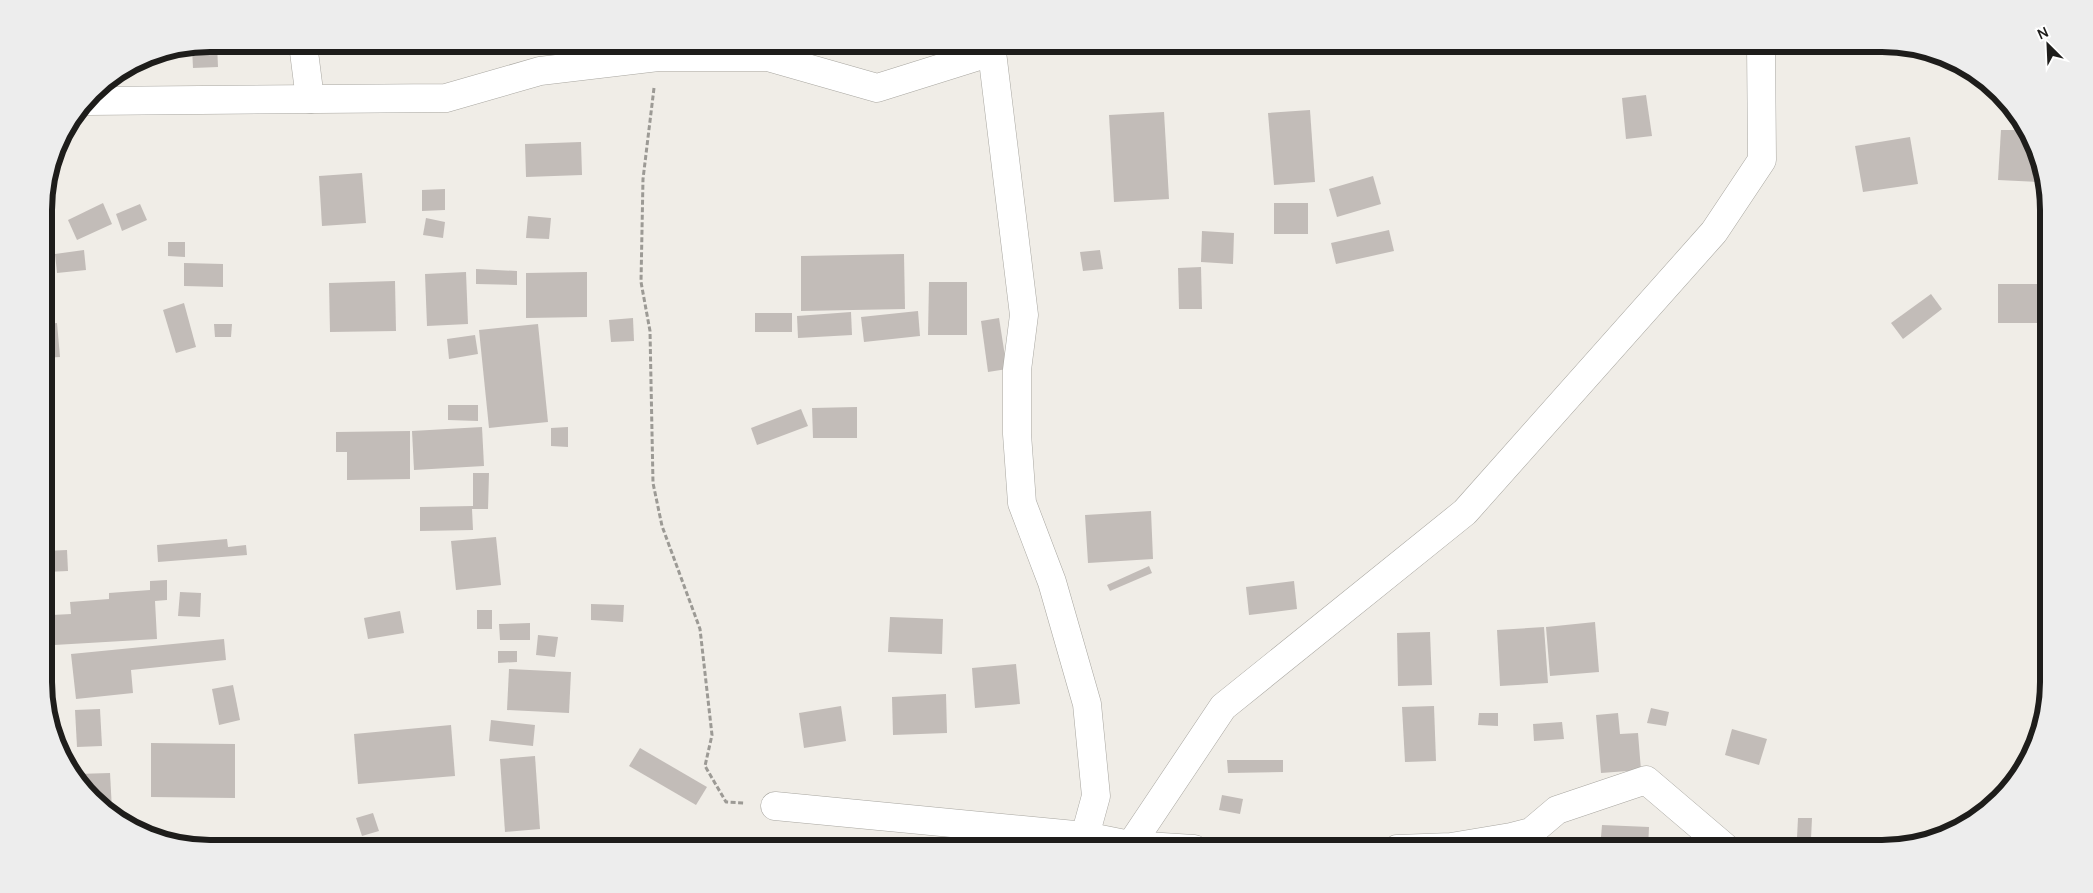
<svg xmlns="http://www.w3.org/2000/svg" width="2093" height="893" font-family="Manrope,sans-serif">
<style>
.building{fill:#c2bcb8}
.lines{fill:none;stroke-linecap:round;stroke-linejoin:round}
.street-casing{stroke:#a8a6a0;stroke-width:29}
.path{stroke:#9c9a95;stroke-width:3;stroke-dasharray:5 2.5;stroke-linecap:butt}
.street{stroke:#fff;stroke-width:28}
.rim{fill:none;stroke:#1e1d1b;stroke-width:6}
</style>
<rect width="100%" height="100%" fill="#f0ede7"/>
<g class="building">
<polygon points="210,44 217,44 218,67 193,68 192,47"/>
<polygon points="515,44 575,44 574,57 514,52"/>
<polygon points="1646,95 1652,136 1626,139 1622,98"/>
<polygon points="1310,110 1315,182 1274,185 1268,113"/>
<polygon points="1164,112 1169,199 1114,202 1109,115"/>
<polygon points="2001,130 2024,130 2038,164 2037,182 1998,180"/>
<polygon points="1910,137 1918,184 1863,192 1855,146"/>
<polygon points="581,142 582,175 526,177 525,144"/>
<polygon points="362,173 366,223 322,226 319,176"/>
<polygon points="1373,176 1381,204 1337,217 1329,189"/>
<polygon points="445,189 445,210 422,211 422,190"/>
<polygon points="103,203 112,224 77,240 68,220"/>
<rect x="1274" y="203" width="34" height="31"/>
<polygon points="140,204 147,220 122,231 116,214"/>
<polygon points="528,216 551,218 549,239 526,238"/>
<polygon points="426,218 445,222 443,238 423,235"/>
<polygon points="44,227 50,227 48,250 44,250"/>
<polygon points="1389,230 1394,251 1336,264 1331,243"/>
<polygon points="1202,231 1234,233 1233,264 1201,262"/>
<polygon points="168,242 185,242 185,257 168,256"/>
<polygon points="84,250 86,270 57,273 55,254"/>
<polygon points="1100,250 1103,269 1083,271 1080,252"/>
<polygon points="904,254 905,309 801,311 801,256"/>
<polygon points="184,263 223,264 223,287 184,286"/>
<polygon points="1201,267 1202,309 1179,309 1178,268"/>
<polygon points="51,269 55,304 44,305 44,270"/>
<polygon points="476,269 517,271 517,285 476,284"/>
<polygon points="466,272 468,324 427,326 425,274"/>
<polygon points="587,272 587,317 526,318 526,273"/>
<polygon points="395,281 396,331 330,332 329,283"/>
<polygon points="929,282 967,282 967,335 928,335"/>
<rect x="1998" y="284" width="50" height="39"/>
<polygon points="1931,294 1942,309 1903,339 1891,323"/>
<polygon points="184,303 196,347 176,353 163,310"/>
<polygon points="918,311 920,336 864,342 861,317"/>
<polygon points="851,312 852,335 798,338 797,316"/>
<rect x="755" y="313" width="37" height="19"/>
<polygon points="633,318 634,341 611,342 609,320"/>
<polygon points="999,318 1007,369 988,372 981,321"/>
<polygon points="57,323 60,357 44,358 44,324"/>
<polygon points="214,324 232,324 231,337 215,337"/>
<polygon points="538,324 548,422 489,428 479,330"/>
<polygon points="475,335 478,354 449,359 447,339"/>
<polygon points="448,405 478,405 478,421 448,420"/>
<polygon points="857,407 857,438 813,438 812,408"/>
<polygon points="801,409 808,426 757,445 751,428"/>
<polygon points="482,427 484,466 414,470 412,431"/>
<polygon points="568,427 568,447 551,446 551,428"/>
<polygon points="410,431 410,479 347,480 347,452 336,452 336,432"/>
<polygon points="473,473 489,473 488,509 472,509 473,530 420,531 420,507 473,506"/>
<polygon points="1151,511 1153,559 1088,563 1085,515"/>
<polygon points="496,537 501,585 456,590 451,541"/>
<polygon points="227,539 228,547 246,545 247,555 158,562 157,545"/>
<polygon points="67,550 68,571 45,572 45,551"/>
<polygon points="1149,566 1152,573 1110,591 1107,585"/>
<polygon points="167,580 167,600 155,601 157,639 54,645 52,615 71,614 70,602 109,599 109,593 150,590 150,581"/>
<polygon points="1294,581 1297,609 1249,615 1246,587"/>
<polygon points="180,592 201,593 200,617 178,616"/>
<polygon points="591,604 624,605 623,622 591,620"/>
<rect x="477" y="610" width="15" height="19"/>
<polygon points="400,611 404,633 368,639 364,618"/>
<polygon points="890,617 943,619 942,654 888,652"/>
<polygon points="1595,622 1599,672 1550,676 1546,627"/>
<polygon points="530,623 530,640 500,640 499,624"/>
<polygon points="1544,627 1548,683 1500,686 1497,630"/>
<polygon points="1430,632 1432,685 1398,686 1397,633"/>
<polygon points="538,635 558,637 555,657 536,655"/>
<polygon points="224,639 226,660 131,670 133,693 76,699 71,654"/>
<polygon points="498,651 517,651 517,662 498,663"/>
<polygon points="1016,664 1020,704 975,708 972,668"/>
<polygon points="509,669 571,672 569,713 507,710"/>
<polygon points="233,685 240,720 219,725 212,689"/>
<polygon points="946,694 947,733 893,735 892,697"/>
<polygon points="841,706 846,741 804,748 799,713"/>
<polygon points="1434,706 1436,761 1405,762 1402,707"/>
<polygon points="1651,708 1669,712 1666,726 1647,723"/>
<polygon points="100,709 102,746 77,747 75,710"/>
<polygon points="1479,713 1498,713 1498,726 1478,725"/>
<polygon points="1618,713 1620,734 1638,733 1641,770 1601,773 1596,715"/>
<polygon points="491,720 535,725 533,746 489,741"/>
<polygon points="1562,722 1564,739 1534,741 1533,724"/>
<polygon points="451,725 455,776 358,784 354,734"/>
<polygon points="1732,729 1767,739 1759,765 1725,755"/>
<polygon points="151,743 235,744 235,798 151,797"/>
<polygon points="640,748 707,787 696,805 629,766"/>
<polygon points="535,756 540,829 505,832 500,759"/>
<polygon points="1227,760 1283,760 1283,772 1228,773"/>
<polygon points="110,773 112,810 78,783 77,774"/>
<polygon points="1222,795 1243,799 1240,814 1219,810"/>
<polygon points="373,813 379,831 362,836 356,818"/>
<polygon points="1798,818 1812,818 1811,839 1797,838"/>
<polygon points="1602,825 1649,827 1648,849 1600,849"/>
<polygon points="1832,840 1849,843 1848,849 1831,849"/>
</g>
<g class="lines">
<defs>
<g id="street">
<polyline points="303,44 310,99"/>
<polyline points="993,44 992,52 1024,315 1017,370 1017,434 1022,503 1052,582 1087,704 1096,796 1085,836"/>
<polyline points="88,101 446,98 540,71 658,57 768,57 877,88 992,52"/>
<polyline points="775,806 1085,836 1130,845 1194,849"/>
<polyline points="1128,849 1223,707 1465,512 1714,232 1762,160 1761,44"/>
<polyline points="1397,849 1451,847 1511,837 1531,832 1557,810 1646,780 1727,849"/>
</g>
</defs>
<use href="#street" class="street-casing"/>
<polyline class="path" points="654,88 643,179 641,282 650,331 653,483 662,526 700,629 712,735 705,766 726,802 745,803"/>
<use href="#street" class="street"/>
</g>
<path d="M0 0H2093V893H0ZM210 52H1882A158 158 0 0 1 2040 210V682A158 158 0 0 1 1882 840H210A158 158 0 0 1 52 682V210A158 158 0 0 1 210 52Z" fill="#ededed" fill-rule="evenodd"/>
<path class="rim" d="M210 52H1882A158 158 0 0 1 2040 210V682A158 158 0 0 1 1882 840H210A158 158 0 0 1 52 682V210A158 158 0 0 1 210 52Z"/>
<g transform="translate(2048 45) rotate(336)" stroke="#ffffff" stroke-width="4" paint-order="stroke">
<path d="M0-4L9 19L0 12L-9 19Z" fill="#1e1d1b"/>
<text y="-8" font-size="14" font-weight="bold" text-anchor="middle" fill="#1e1d1b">N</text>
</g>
</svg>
